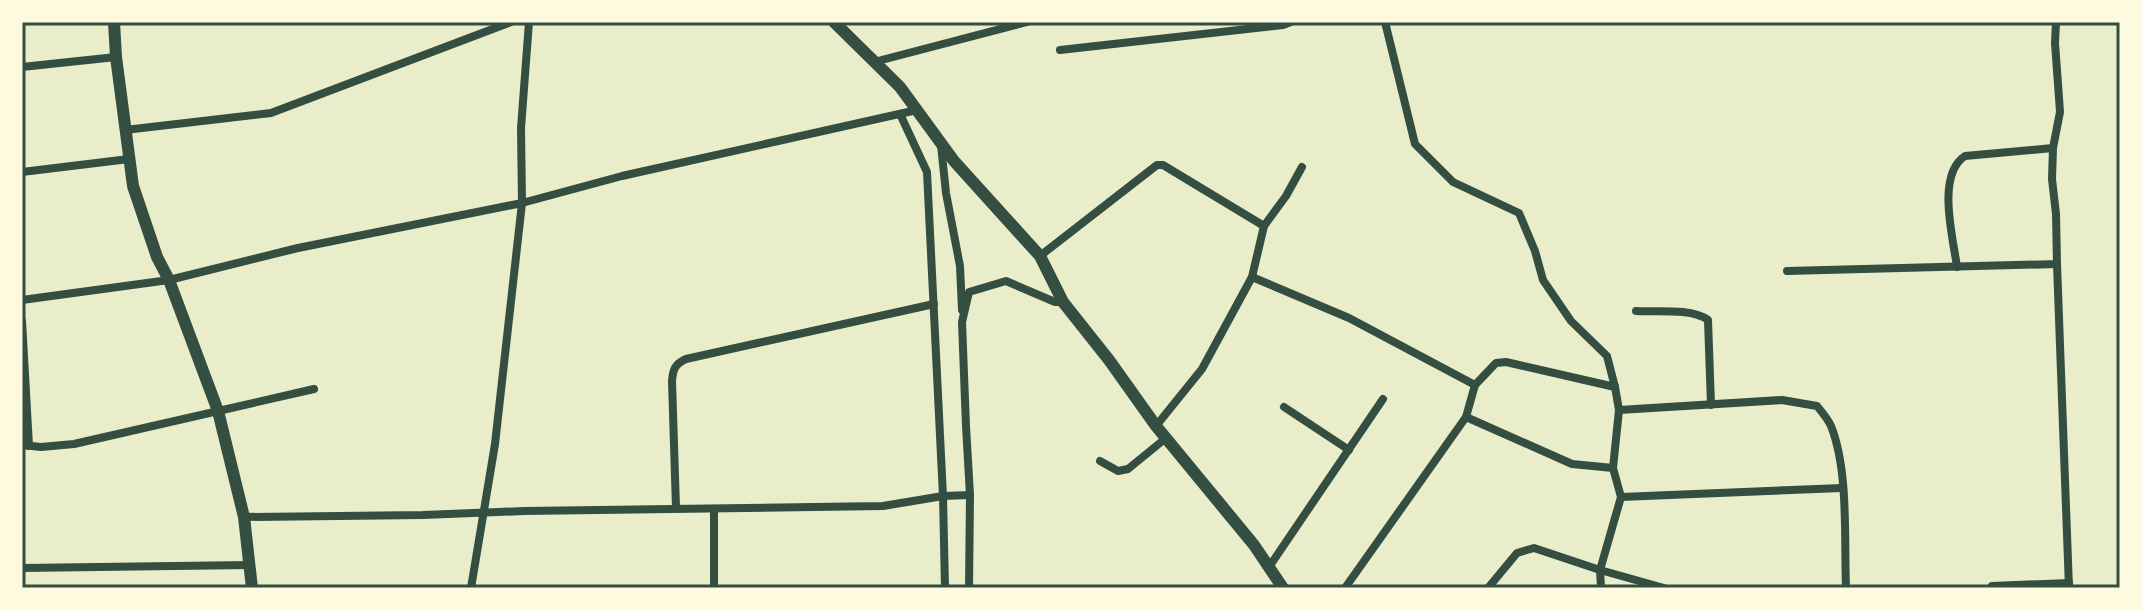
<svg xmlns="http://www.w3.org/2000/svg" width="2142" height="610" font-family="'Space Grotesk',sans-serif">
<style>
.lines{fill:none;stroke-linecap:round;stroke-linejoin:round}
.minor{stroke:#344e41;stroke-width:8}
.tertiary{stroke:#344e41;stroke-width:12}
.neatline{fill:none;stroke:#344e41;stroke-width:3}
</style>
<rect width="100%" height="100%" fill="#e9edc9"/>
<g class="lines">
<g class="minor">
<polyline points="1385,22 1415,144 1453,182 1519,213 1535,251 1543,280 1571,321 1607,356 1615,387 1619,410 1613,468 1621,497 1600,570 1601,588"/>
<polyline points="1060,50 1283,25 1291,22"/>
<polyline points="874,62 1027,22"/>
<polyline points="22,67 116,57"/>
<polyline points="900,114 927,172 943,496 945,588"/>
<polyline points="125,130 271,113 511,22"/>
<polyline points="941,145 946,193 960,266 962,310"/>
<polyline points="22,172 129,159"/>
<polyline points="1040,256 1157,165 1163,165 1264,226"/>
<polyline points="2057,264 2069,588"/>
<path d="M 1957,267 C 1953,237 1936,175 1965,156 L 2053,148"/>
<polyline points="1787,271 2057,264 2056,214 2052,179 2053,148 2060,112 2055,43 2056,22"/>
<polyline points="1252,277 1349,318 1475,385"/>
<polyline points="22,300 169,280 298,248 522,203 622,176 917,110"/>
<path d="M 1636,311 C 1656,312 1692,308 1708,320 L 1711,405"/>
<polyline points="22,321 29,446"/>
<polyline points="1284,407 1349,450"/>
<path d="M 1619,410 L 1782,400 L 1817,406 C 1822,412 1828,419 1831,426 C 1849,471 1844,540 1846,588"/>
<polyline points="1466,417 1572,464 1613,468"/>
<polyline points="1156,426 1202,369 1252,277 1264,226 1286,196 1302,167"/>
<polyline points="22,445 41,447 74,444 314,389"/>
<polyline points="1100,461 1118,471 1128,469 1166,438"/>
<polyline points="1621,497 1842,488"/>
<path d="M 676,508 L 672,381 C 673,369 675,364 686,359 L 934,304"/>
<polyline points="714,509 714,588"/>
<polyline points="244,517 423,515 524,511 883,506 943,496 970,495"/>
<polyline points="1269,567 1383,399"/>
<polyline points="22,568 250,565"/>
<polyline points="1992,586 2069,583"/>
<polyline points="471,588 495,444 522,203 521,128 529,22"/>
<polyline points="969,588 970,495 966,426 962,322 969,292 1006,281 1055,302 1063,302"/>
<polyline points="1345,588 1466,417 1475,385 1496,363 1506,362 1615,387"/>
<polyline points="1488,588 1517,553 1534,548 1600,570 1664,588"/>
</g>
<g class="tertiary">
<polyline points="114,22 116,57 133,186 157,257 169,280 218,411 244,517 252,588"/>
<polyline points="834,22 900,87 954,161 1040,256 1063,302 1109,360 1156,426 1254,545 1283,588"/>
</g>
</g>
<rect width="2142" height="610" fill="none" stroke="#fefae0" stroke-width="48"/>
<rect x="24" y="24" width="2094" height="562" class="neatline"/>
</svg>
